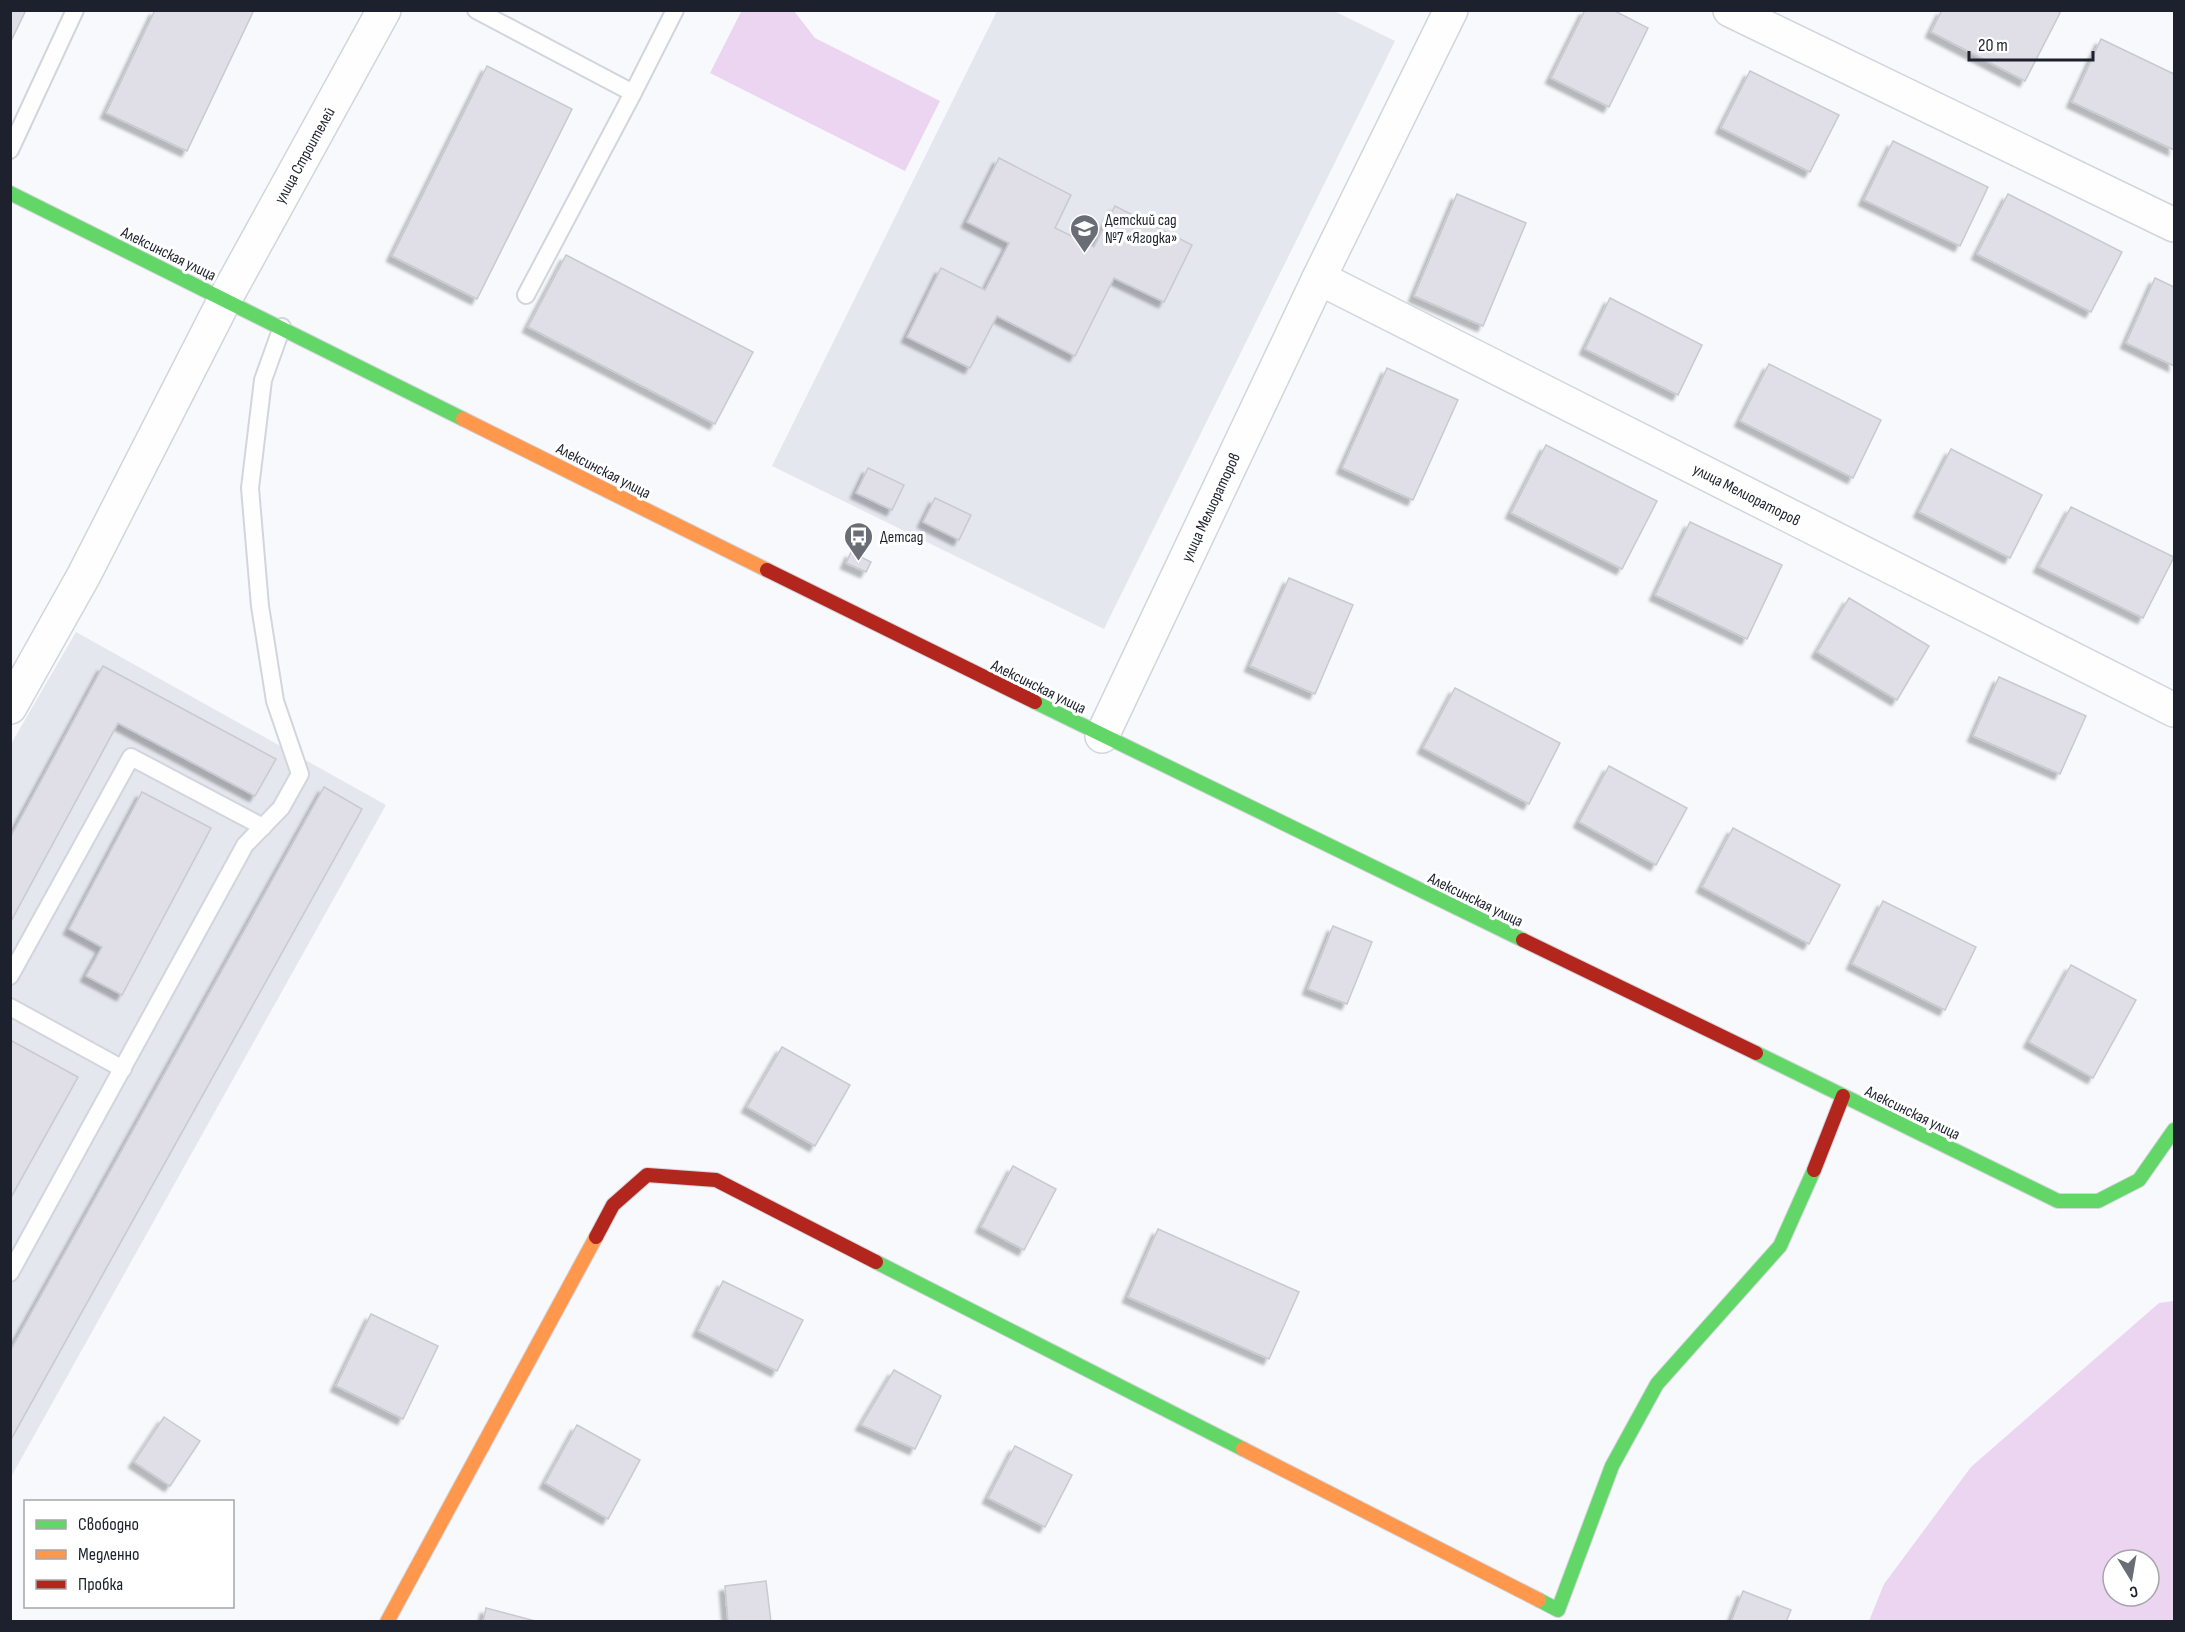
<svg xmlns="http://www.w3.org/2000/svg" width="2185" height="1632" font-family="'Sofia Sans Condensed',sans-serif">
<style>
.built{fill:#e4e7ee}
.green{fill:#ebd5f0;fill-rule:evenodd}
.building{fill:#e0dfe8;stroke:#c9c9d0;stroke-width:1.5;filter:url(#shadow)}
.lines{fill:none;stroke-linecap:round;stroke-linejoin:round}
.lane-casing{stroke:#d2d5dd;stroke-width:20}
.street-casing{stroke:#d2d5dd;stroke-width:36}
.fast-casing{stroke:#d2d5dd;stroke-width:16}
.slow-casing{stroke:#d2d5dd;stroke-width:16}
.jam-casing{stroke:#d2d5dd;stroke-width:16}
.lane{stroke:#fefeff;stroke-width:16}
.street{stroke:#fefeff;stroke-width:33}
.fast{stroke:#63d668;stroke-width:14}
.slow{stroke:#ff974d;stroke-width:14}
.jam{stroke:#b3261e;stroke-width:14}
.labels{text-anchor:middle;stroke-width:6;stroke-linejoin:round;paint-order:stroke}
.street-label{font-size:16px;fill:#1d212d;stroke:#fff}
.poi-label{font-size:16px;fill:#1d212d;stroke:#fff;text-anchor:start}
</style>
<defs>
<filter id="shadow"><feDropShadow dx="-5.5" dy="5.5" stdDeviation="1.5" flood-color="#0004"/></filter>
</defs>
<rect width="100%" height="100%" fill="#f7f9fd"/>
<g class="built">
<polygon points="997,11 1334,11 1395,41 1104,629 772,466"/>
<polygon points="76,632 386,805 11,1477 11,744"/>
</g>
<g class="green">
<polygon points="742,10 794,11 815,38 940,101 905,171 710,73"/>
<path d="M 2174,1301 L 2174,1621 L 1869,1621 L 1884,1584 L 1971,1467 L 2159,1303 ZM 2113,1560 L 2149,1560 L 2149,1596 L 2113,1596 Z"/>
</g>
<g class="building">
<polygon points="10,10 26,10 10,43"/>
<polygon points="155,10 254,10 187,151 106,113"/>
<polygon points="1585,10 1613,10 1648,28 1609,107 1551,78"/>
<polygon points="1942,10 2056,10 2060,13 2025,81 1931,32"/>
<polygon points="2101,39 2174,74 2174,150 2072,102"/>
<polygon points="487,66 572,109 477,299 392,256"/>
<polygon points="1750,71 1839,115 1810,172 1721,128"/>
<polygon points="1893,141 1988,187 1960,246 1864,200"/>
<polygon points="999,158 1071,195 1055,228 1094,247 1115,206 1192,245 1164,302 1114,278 1075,356 997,316 970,368 907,337 941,268 985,290 1009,243 967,222"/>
<polygon points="1457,194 1526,223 1483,326 1414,296"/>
<polygon points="2008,194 2122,252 2091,312 1977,254"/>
<polygon points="566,255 753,352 715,424 528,327"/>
<polygon points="2155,278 2174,287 2174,366 2126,343"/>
<polygon points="1610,298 1702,345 1678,395 1585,349"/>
<polygon points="1769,364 1881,420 1853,478 1740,421"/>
<polygon points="1387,368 1458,400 1413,500 1342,468"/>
<polygon points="1546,445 1657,501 1622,569 1511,513"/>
<polygon points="1951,449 2042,495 2010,558 1919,512"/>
<polygon points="868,468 904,485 892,510 856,493"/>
<polygon points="935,498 971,515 959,540 923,522"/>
<polygon points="2071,507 2174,557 2143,618 2039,567"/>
<polygon points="1690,522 1782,565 1747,639 1655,595"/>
<polygon points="851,552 871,562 866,572 846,563"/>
<polygon points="1289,578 1353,605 1315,694 1250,666"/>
<polygon points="1849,598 1929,646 1897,700 1817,652"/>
<polygon points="103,666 276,759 255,796 118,723 10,923 10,838"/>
<polygon points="1999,677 2086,716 2060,774 1973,736"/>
<polygon points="1455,688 1560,743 1529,804 1423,748"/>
<polygon points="1609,766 1687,808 1656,865 1579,822"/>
<polygon points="324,787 362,809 10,1441 10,1351"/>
<polygon points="142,792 211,828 122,995 86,976 102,947 69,929"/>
<polygon points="1733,828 1840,885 1809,944 1702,887"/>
<polygon points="1883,901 1976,947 1945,1010 1852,964"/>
<polygon points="1333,926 1372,942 1347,1004 1308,989"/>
<polygon points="2071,965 2136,1000 2093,1078 2029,1042"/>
<polygon points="10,1040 78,1077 10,1199"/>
<polygon points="782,1047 850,1085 815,1146 747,1107"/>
<polygon points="1013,1166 1056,1189 1024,1250 981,1227"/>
<polygon points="1158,1229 1299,1292 1269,1359 1128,1297"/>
<polygon points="723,1281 803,1320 777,1371 698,1331"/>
<polygon points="371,1314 438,1346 403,1419 336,1386"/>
<polygon points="894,1370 941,1396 915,1449 861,1425"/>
<polygon points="164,1417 200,1441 170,1486 134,1462"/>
<polygon points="577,1425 640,1460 608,1519 545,1483"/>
<polygon points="1015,1446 1072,1475 1045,1527 988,1498"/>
<polygon points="766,1581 771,1622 728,1622 725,1586"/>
<polygon points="1743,1591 1791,1610 1786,1622 1731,1622"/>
<polygon points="486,1608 539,1622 483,1622"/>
</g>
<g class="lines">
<defs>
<g id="lane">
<polyline points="476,10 633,93 675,10"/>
<polyline points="10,150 75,10"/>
<polyline points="526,295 633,93"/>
<polyline points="10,976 131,757 263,827"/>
<polyline points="10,1007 123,1069"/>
<polyline points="10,1273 245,845 281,808 300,774 275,701 260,606 250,488 263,380 282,327"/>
</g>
<g id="street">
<polyline points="1730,10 2174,225"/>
<polyline points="1319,278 2174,710"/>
<polyline points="10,707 84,575 225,299 384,10"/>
<polyline points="1102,736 1319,278 1451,10"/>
</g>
<g id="fast">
<polyline points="10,193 463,419"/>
<polyline points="1035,702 1523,940"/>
<polyline points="1756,1053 2058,1201 2098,1201 2139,1180 2174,1130"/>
<polyline points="876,1262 1243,1449"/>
<polyline points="1539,1600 1558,1610 1612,1466 1657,1384 1780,1246 1814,1170"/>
</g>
<g id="slow">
<polyline points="463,419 767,570"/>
<polyline points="1243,1449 1539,1600"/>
<polyline points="387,1622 596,1237"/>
</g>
<g id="jam">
<polyline points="767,570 1035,702"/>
<polyline points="1523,940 1756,1053"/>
<polyline points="1814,1170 1843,1096"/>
<polyline points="596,1237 613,1205 647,1175 716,1180 876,1262"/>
</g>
</defs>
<use href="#lane" class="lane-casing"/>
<use href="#street" class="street-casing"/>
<use href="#fast" class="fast-casing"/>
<use href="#slow" class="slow-casing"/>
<use href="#jam" class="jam-casing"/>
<use href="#lane" class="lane"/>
<use href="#street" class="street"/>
<use href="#fast" class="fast"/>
<use href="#slow" class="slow"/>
<use href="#jam" class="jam"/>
</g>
<defs>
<symbol id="school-pin" viewBox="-11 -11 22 30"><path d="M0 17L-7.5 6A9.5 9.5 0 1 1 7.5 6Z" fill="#696d76" stroke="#fff"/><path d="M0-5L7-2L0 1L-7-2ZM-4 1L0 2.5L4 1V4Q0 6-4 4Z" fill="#fff"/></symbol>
<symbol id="bus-pin" viewBox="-11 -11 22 30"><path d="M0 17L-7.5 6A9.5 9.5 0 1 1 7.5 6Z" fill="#696d76" stroke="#fff"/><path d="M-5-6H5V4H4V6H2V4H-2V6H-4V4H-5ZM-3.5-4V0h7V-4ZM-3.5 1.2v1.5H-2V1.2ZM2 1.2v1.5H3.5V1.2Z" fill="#fff"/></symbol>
</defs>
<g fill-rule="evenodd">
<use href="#school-pin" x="1068" y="212" width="33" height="45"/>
<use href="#bus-pin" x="842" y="520" width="33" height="45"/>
</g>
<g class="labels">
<g class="street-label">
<text transform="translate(304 155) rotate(-61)" y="6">улица Строителей</text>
<text transform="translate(169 253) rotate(26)" y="6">Алексинская улица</text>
<text transform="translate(604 470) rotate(27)" y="6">Алексинская улица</text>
<text transform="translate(1747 494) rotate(27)" y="6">улица Мелиораторов</text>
<text transform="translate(1210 507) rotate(-65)" y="6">улица Мелиораторов</text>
<text transform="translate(1039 686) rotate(26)" y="6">Алексинская улица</text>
<text transform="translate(1476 899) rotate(26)" y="6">Алексинская улица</text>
<text transform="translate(1913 1112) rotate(26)" y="6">Алексинская улица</text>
</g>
<g class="poi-label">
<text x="1105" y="225">Детский сад<tspan x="1105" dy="18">№7 «Ягодка»</tspan></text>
<text x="880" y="542">Детсад</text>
</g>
</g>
<rect width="2185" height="1632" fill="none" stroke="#1d212d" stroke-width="24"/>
<rect x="24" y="1500" width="210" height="108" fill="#ffffff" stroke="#a5a6ab" stroke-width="1.5"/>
<rect x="36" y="1520" width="30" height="9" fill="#63d668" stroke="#a5a6ab" stroke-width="1.5"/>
<text x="78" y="1530" font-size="18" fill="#1d212d">Свободно</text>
<rect x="36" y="1550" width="30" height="9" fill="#ff974d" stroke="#a5a6ab" stroke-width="1.5"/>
<text x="78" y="1560" font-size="18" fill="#1d212d">Медленно</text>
<rect x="36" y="1580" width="30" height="9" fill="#b3261e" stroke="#a5a6ab" stroke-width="1.5"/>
<text x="78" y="1590" font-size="18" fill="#1d212d">Пробка</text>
<g transform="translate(2131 1578) rotate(169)"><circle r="28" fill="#ffffff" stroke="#a5a6ab" stroke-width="1.5"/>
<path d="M0-4.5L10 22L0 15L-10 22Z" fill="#696d76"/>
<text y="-9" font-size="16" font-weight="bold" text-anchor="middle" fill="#1d212d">С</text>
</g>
<path d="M1969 51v9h124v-9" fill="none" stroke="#1d212d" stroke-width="3"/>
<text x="1978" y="51" font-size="18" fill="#1d212d" stroke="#ffffff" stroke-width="4.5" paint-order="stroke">20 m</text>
</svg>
